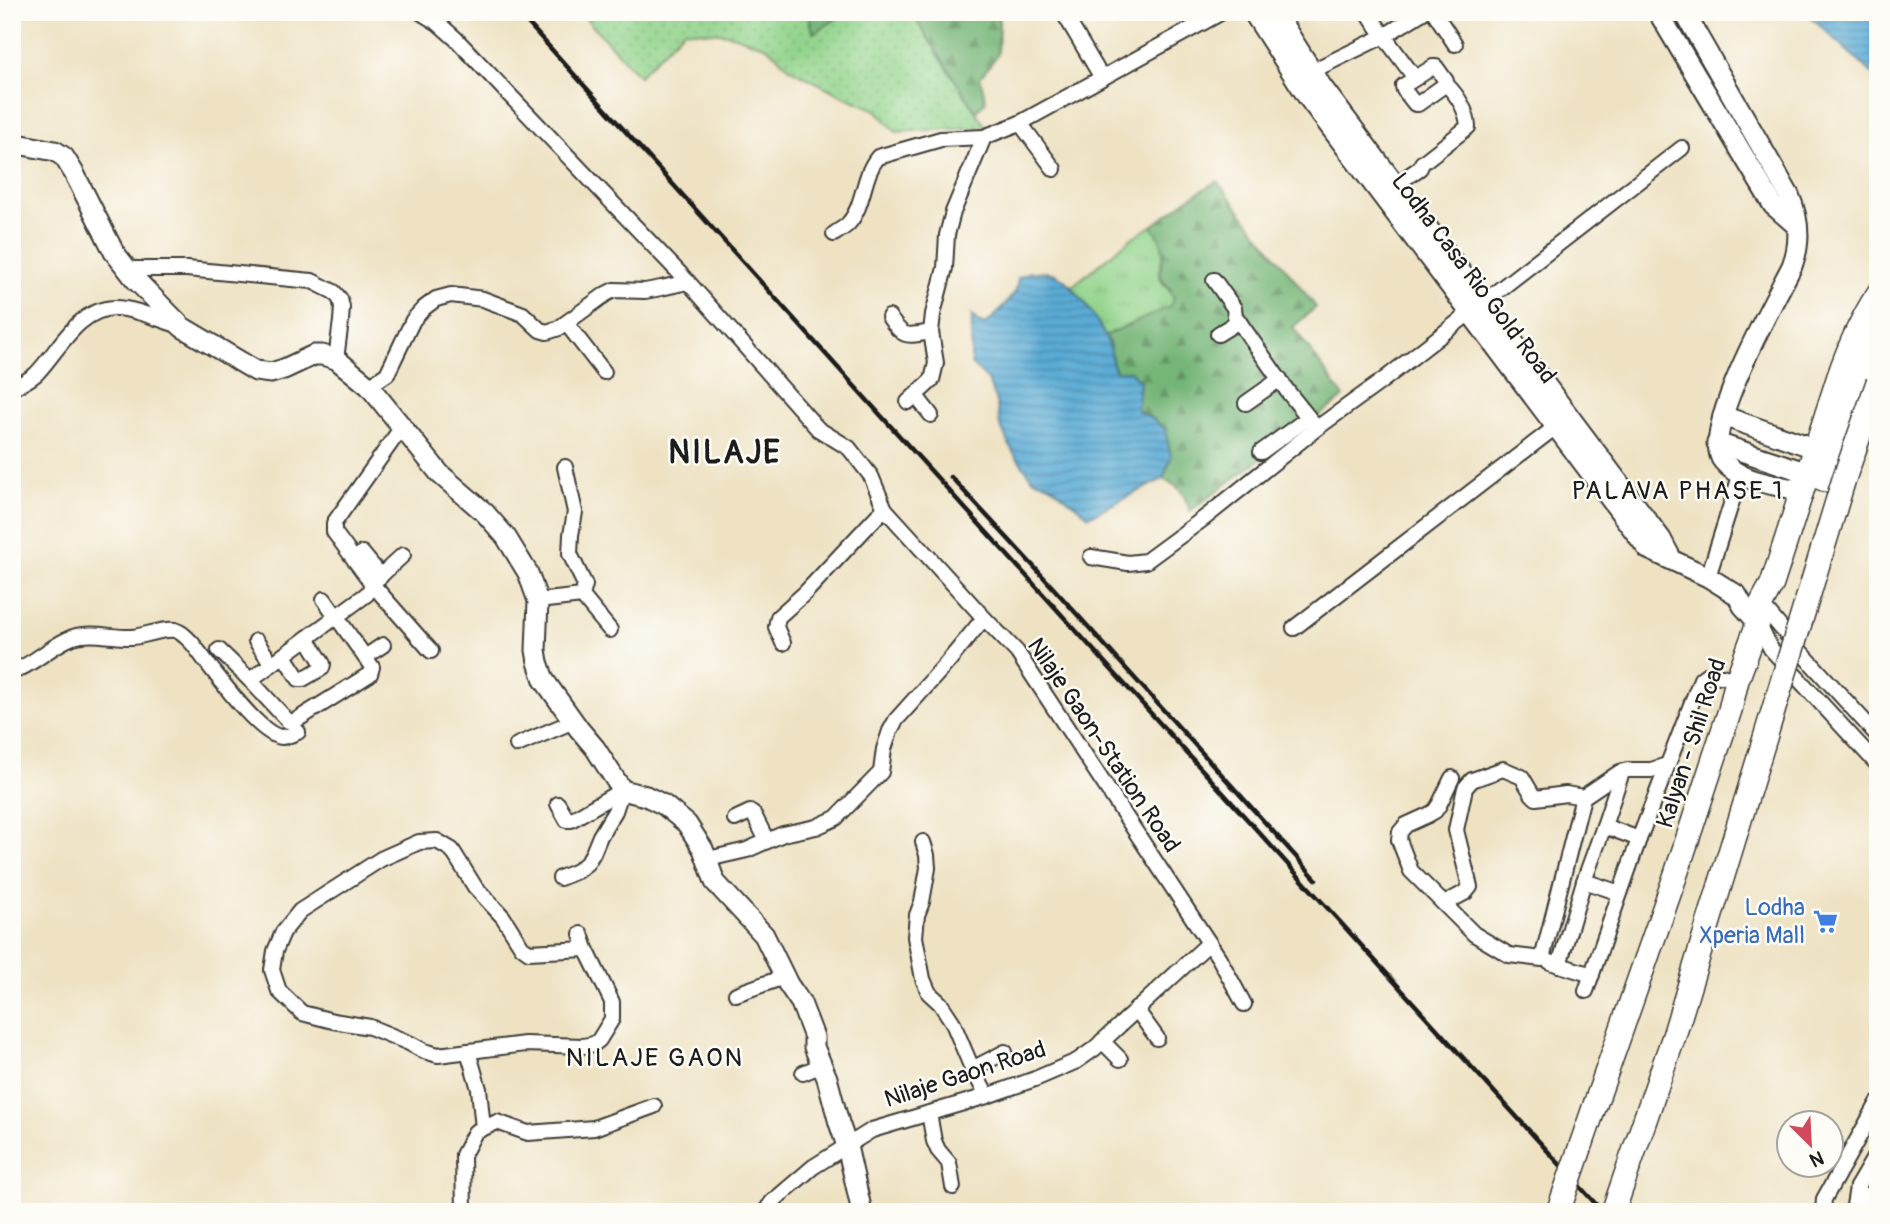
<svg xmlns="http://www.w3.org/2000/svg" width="1890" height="1224" font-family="Pangolin,sans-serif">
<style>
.grass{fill:url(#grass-dots);stroke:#577854;stroke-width:2}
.forest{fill:url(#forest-firs);stroke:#48684a;stroke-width:2}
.park{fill:url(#park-tufts);stroke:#577854;stroke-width:2}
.water{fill:url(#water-rules);stroke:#3b6478;stroke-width:2}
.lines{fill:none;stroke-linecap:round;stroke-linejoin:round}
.minor-casing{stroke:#3c3a35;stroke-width:18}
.tertiary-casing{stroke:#3c3a35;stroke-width:23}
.primary-casing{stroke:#3c3a35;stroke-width:26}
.minor{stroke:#fff;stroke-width:14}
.tertiary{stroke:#fff;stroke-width:19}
.primary{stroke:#fff;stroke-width:23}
.rail{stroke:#1c1c1c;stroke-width:4.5}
.primary-bridge-casing{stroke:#3c3a35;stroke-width:26;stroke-linecap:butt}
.primary-bridge{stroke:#fff;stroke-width:23}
.labels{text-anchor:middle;stroke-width:5;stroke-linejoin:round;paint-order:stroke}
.street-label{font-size:24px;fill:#1c1c1c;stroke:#fdfcf7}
.shop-label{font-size:24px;fill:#366cbe;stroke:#fdfcf7;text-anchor:end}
.neighbourhood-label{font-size:26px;letter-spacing:2px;fill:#1c1c1c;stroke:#fdfcf7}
.district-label{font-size:32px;font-weight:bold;letter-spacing:2px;fill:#1c1c1c;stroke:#fdfcf7}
</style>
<defs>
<pattern id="grass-dots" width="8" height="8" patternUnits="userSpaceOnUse" patternTransform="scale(1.75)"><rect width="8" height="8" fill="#92d38b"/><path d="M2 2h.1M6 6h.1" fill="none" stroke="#7db577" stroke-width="1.8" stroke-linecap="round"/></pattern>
<pattern id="forest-firs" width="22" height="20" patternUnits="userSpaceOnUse" patternTransform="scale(1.75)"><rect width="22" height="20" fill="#75b577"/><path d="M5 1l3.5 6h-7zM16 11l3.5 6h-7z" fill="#5f9261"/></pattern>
<pattern id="park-tufts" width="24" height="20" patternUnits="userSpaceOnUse" patternTransform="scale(1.75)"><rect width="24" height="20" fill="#92d38b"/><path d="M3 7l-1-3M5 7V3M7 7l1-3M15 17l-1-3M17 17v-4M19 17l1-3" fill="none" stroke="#7db577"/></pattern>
<pattern id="water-rules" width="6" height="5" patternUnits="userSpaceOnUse" patternTransform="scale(1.75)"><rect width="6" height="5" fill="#5aabd5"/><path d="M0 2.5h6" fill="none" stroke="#4a8aac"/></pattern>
</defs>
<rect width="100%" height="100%" fill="#fdfcf7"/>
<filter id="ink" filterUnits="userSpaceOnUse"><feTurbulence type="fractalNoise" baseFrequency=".0143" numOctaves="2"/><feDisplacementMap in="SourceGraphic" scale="14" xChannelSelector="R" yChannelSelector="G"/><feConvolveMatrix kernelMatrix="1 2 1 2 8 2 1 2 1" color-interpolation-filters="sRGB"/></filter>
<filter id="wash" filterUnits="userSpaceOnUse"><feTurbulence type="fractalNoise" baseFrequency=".00686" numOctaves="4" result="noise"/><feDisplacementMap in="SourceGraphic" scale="28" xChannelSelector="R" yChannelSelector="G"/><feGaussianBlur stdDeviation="1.57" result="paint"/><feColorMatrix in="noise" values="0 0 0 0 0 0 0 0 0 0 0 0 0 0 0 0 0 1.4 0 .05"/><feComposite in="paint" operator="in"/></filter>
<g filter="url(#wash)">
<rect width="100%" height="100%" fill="#eee2c3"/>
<polygon class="grass" points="580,12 807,12 813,32 847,12 911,12 986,127 896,132 876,110 843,96 792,70 767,47 729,34 684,30 639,76"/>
<g class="forest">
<polygon points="807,12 847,12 814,33"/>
<polygon points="911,12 1000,12 999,16 998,54 980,78 986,101 976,112"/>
<path d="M 1217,181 L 1316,307 L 1293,327 L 1344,397 L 1190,511 C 1184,493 1180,486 1163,479 L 1171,457 L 1153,419 L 1137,411 L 1140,381 L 1130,372 L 1116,371 C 1109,359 1111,348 1104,336 L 1169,306 L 1171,290 C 1155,273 1161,272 1163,253 C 1163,243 1157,234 1152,226 L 1189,198 Z"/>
</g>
<path class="park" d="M 1152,226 C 1157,233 1163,243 1163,252 C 1163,261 1157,270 1161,280 C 1164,286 1170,289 1174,298 L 1169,307 L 1104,336 L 1088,306 L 1071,287 L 1133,237 Z"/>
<g class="water">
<polygon points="1805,12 1878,12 1878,79"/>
<path d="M 1030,272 C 1036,272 1045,271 1052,273 C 1071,277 1102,326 1109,345 C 1113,354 1110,362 1116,371 L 1130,371 L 1140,381 L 1137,411 L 1153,419 L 1165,429 L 1171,457 L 1163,479 L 1089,516 L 1050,485 L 1033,479 L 1013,452 L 1000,426 L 997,405 L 988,380 L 971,364 L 972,315 L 978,322 L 985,325 L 999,312 L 1016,291 L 1018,278 Z"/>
</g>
</g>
<g filter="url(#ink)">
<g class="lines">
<defs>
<g id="minor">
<polyline points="420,12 438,23 456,39 688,282 818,429 849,448 871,476 885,509 984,618 1017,652 1219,958 1244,1004"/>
<polyline points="1063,12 1102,78"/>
<path d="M 1368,12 C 1382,35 1399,56 1415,78"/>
<polyline points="1434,12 1455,44"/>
<polyline points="1312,71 1384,36 1423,12"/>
<polyline points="1020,123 1054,169"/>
<path d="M 1395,185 L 1420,168 L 1422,163 L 1468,127 C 1467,109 1458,96 1446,84 L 1446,81 L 1436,67 L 1433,67 L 1403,86 L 1404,90 L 1415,104 L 1418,104 L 1446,84"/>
<path d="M 834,234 C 838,231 844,228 848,224 C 865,205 862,176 878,157 L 941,139 L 984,137"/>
<polyline points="127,269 187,269 312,281 334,292 340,299 342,307 341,321 336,359"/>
<polyline points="1214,280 1234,308 1235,316 1288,392 1317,428"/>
<path d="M 889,317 C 904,339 906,336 931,332"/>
<polyline points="566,323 604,372"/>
<polyline points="1218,334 1239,321"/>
<polyline points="369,386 387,374 413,320 424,308 436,299 451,295 483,299 523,314 540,330 547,332 559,328 606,294 614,290 645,291 661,288 688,282"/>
<path d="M 12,388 C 21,384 29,380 36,374 C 58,352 77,309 114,308 C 131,307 161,320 177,325"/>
<polyline points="916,396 931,415"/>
<polyline points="908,402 932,380 936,363 931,332 933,314 945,268 947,235 953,212 984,137 1020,123 1222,12"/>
<polyline points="1246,403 1280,379"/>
<polyline points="402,427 334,523 334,532 373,585 431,651"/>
<polyline points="1261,452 1308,418"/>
<polyline points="565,467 575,512 571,535 570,554 585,585 582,596"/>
<polyline points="362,553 381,576"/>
<polyline points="1091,557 1128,563 1146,561 1207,516 1317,428 1382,381 1682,148"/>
<polyline points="1708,577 1740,476"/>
<polyline points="324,599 372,667 370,674 295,721 288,721 250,680 367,594 376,580 403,555"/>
<polyline points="538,601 582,596 610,630"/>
<polyline points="1761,604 1802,653 1878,736"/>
<polyline points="1758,623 1771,649 1878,765"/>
<polyline points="1294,628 1562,422"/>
<polyline points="256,641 272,664"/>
<polyline points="783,643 776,627 778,617 805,593 878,515 885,509"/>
<polyline points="219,650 250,680"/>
<polyline points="284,656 299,679 303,679 322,668 323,664 307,638"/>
<polyline points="365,657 383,645"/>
<path d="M 12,672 C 35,664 51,645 73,637 C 92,631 113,638 132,637 C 146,636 162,628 175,630 C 182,632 187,638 192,643 C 208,663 258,736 282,737 C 286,737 293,734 298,732"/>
<polyline points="517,745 574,721"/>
<polyline points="1622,772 1604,826 1639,839"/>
<polyline points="1452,778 1439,805 1435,811 1428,815 1406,825 1400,832 1399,840 1411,871 1474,934 1509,955 1542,959 1583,797"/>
<polyline points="1583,797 1620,772 1628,770 1651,770 1667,765"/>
<polyline points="558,804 567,820 571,820 622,790"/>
<polyline points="735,819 750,812 754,815 767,841"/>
<polyline points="923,842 927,855 928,868 922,902 917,915 915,937 923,979 929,993 940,1003 952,1021 971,1066 987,1096"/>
<polyline points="708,859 747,850 783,834 816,827 836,818 881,772 884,749 890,731 896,720 947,663 984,618"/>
<polyline points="560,878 577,871 587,863 593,853 600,836 615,811 622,790"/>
<polyline points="1584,881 1620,893"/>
<polyline points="1444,904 1466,892 1470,887 1456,830 1465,788 1472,780 1503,769 1522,777 1532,794 1536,798 1566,794 1583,797"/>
<polyline points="581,934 586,949 612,1002 612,1019 599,1040 594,1044 583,1046 525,1044 438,1055 424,1051 409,1043 370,1027 333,1021 302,1013 279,991 272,970 275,951 283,932 300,911 381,859 419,842 437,841 452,850 475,887 503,917 522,947 529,952 586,949"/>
<polyline points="1550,962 1592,975"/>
<polyline points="1559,965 1584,881 1604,826"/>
<polyline points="1586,991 1639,839 1701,679 1706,675 1722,676 1737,680"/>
<polyline points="736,994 784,977"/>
<polyline points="1136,1009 1157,1038"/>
<polyline points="1102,1041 1120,1059"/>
<polyline points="468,1051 479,1089 483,1128"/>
<polyline points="972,1069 1005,1052"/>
<polyline points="803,1073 822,1065"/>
<polyline points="929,1113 934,1141 938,1150 949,1163 953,1187"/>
<polyline points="1857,1187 1873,1212"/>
<polyline points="464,1212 463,1155 475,1132 497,1122 528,1133 594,1128 654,1106"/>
<polyline points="765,1212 772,1202 813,1167 872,1130 987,1096 1035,1079 1077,1061 1094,1049 1209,943"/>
<polyline points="1823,1212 1824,1199 1878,1103"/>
<polyline points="1853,1212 1857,1187 1878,1151"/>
</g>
<g id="tertiary">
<polyline points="1253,12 1307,96 1648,549 1708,577 1737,595 1743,606 1758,623"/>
<polyline points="1275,12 1322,87 1661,539 1671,558"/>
<polyline points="1658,12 1773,205 1796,225"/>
<path d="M 1684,12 L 1789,195 C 1799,218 1801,243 1792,266 C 1776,298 1699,432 1723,461 C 1741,483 1775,484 1802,491"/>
<polyline points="12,143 55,151 64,157 74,173 114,252 135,279 182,327 256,371 271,373 284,369 314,355 322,355 336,359 369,386 440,474 485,513 506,537 528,573 538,601 536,650 538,662 544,680 579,729 595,748 622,790 646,796 664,805 687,824 703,849 715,882 764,935 788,984 801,1003 814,1037 814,1047 827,1078 839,1123 847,1146 862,1212"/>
<polyline points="1723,416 1828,453"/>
<polyline points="1717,443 1808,473"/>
</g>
<g id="primary">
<path d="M 1808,473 L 1826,480 C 1845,432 1855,381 1878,334"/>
<path d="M 1596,1102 L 1675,877 L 1730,710 L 1737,680 L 1758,623 L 1761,604 L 1772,584 L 1839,376 C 1849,347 1861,320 1878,294"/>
</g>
</defs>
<use href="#minor" class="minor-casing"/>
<use href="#tertiary" class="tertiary-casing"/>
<use href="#primary" class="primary-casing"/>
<use href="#minor" class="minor"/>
<use href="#tertiary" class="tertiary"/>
<use href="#primary" class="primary"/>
<g class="rail">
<polyline points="518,12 885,420 1603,1212"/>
<polyline points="951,477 1037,570 1316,879"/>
</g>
<defs>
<g id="primary-bridge">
<polyline points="1558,1212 1596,1102"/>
<polyline points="1613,1212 1674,1036 1844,479 1878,382"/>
</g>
</defs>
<use href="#primary-bridge" class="primary-bridge-casing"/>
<use href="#primary-bridge" class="primary-bridge"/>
</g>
</g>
<defs>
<symbol id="supermarket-bare" viewBox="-9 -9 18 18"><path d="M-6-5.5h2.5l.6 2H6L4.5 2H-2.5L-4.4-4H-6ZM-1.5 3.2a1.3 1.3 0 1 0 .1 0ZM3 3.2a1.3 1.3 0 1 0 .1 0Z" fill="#3f7fe0" stroke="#fdfcf7" stroke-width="2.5" paint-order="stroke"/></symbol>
</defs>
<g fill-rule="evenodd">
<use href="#supermarket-bare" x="1808" y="904" width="35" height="35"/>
</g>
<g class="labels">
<g class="street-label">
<text transform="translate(1474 278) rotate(53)" y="8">Lodha Casa Rio Gold Road</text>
<text transform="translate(1691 743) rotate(-72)" y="8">Kalyan - Shil Road</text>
<text transform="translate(1104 745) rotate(56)" y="8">Nilaje Gaon-Station Road</text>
<text transform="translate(965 1074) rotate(-18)" y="8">Nilaje Gaon Road</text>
</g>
<g class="shop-label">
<text x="1805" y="915">Lodha<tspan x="1805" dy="28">Xperia Mall</tspan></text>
</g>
<g class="neighbourhood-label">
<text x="1678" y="499">PALAVA PHASE 1</text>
<text x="655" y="1066">NILAJE GAON</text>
</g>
<g class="district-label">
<text x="725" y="463">NILAJE</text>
</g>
</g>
<rect width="1890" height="1224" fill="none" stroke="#fdfcf7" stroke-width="42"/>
<g transform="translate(1810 1144) rotate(156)"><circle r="33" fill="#fdfcf7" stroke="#a3a29f" stroke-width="2"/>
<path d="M0-5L12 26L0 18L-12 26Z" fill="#d1495b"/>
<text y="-10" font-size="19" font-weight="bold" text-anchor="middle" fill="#1c1c1c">N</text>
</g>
</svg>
